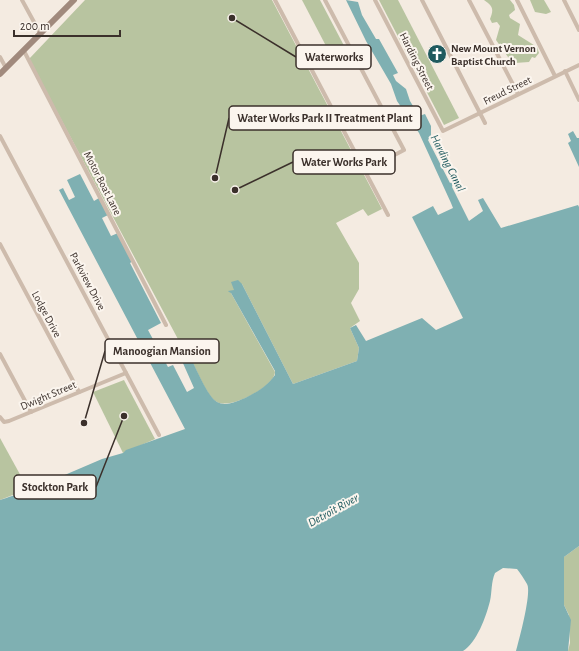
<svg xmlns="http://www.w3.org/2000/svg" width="579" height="651" font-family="'Alegreya Sans',sans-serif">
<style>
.green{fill:#b8c4a0}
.water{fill:#7fb0b2}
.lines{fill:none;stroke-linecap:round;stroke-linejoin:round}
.minor{stroke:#cdbbac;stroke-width:4}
.secondary{stroke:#a18a7d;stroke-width:6}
.labels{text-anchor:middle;stroke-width:4;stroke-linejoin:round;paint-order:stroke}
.poi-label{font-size:11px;font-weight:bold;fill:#3b302b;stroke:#fbf5ee;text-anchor:start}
.street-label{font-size:11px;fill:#3b302b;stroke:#fbf5ee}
.water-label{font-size:12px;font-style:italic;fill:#1f5a5e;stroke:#fbf5ee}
.leader{fill:none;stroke:#3b302b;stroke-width:1.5}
.callout-dot{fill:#3b302b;stroke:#fbf5ee;stroke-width:1.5}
.callout{fill:#fbf5ee;stroke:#3b302b;stroke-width:1.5}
.callout-label{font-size:12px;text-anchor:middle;font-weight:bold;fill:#3b302b}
</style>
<rect width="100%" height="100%" fill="#f4ebe1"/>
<g class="green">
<path d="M 85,0 L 272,0 L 382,209 L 368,216 L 363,209 L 336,223 L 359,263 L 359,289 L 351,303 L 360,321 L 350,328 L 359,348 L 357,361 L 293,384 L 242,284 L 231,293 L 275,372 C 275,386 231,410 217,402 C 207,397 196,368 190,357 L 188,358 L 29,59 Z"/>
<polygon points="302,0 320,0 351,59 337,67"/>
<polygon points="379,0 398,0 459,118 444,125"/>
<path d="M 484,0 L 510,0 L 514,5 L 515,10 L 509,15 L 510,18 L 520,24 L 518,35 L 537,47 L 539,53 L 535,58 L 532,57 L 529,62 L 515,63 L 508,57 L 496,40 L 500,26 L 497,22 L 492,23 L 490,19 C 494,9 493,6 484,0 Z"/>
<polygon points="530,0 544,0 551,12 546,14 535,12"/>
<polygon points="124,380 155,439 123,453 93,392"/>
<polygon points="0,438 28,489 0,500"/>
<polygon points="579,546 579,651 568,651 570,643 569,615 564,605 564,557"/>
</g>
<g class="water">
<path d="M 346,0 L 358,2 L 362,15 L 376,39 L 379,39 L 398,73 L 393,75 L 396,81 L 406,89 L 410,101 L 419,116 L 425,114 L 431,126 L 431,136 L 428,140 L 450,183 L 453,182 L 452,187 L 469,221 L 483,211 L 478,200 L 483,198 L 501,228 L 578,205 L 579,207 L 579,546 L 564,557 L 564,605 L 571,620 L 568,651 L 516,651 C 519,640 532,592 527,584 C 524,579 521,574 517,569 L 503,568 L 495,573 C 491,582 492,592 490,601 C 486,617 477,642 463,651 L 0,651 L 0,500 C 8,497 18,495 25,490 C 33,486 34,478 44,479 L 46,483 L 102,459 L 123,453 L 126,450 L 185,429 L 59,190 L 63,188 L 69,200 L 75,197 L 67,180 L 80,174 L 94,201 L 99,198 L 108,215 L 102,218 L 111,236 L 118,233 L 133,261 L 130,263 L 161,323 L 148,330 L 168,367 L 173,365 L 187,392 L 194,388 L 182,361 L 190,357 C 196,367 207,396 217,402 C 226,407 238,401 247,397 C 259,391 268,385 275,375 L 275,371 L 231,293 L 229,292 L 228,291 L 234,290 L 231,282 L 238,280 L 242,284 L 293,384 L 357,361 L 359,348 L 350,328 L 356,325 L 366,341 L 422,318 L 436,330 L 463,318 L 412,217 L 433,206 L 438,215 L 453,208 L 451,203 L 419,133 L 397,101 L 391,84 L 366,41 Z"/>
<polygon points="573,131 577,138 579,138 579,167 568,143 571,141 568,134"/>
</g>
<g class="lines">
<g class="minor">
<polyline points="22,0 40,33"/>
<polyline points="275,0 388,215"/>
<polyline points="325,0 404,150 364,171"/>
<polyline points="375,0 443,131 579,65"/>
<polyline points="422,0 485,123"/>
<polyline points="469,0 518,94"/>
<polyline points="517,0 555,76"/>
<polyline points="564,0 579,30"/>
<polyline points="24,51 166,325"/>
<polyline points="0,57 6,68"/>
<polyline points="565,71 579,100"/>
<polyline points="0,136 159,435"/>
<polyline points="0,244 79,392"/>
<polyline points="0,354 31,412"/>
<polyline points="0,417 4,422 9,421 126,373"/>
</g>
<polyline class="secondary" points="0,74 74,0"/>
</g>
<defs>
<symbol id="church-disc" viewBox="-11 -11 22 22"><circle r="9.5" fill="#1f5a5e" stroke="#fbf5ee"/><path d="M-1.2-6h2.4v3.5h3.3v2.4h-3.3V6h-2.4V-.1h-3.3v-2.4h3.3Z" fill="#fff"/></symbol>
</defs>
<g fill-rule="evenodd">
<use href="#church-disc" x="426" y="43" width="22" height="22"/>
</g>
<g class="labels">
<g class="poi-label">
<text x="451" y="52">New Mount Vernon<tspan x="451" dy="13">Baptist Church</tspan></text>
</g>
<g class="street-label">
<text transform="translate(417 61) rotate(63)" y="4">Harding Street</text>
<text transform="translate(507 90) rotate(-26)" y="4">Freud Street</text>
<text transform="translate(103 183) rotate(63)" y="4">Motor Boat Lane</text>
<text transform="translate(88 281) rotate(62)" y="4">Parkview Drive</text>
<text transform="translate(47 314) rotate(62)" y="4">Lodge Drive</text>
<text transform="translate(48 395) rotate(-23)" y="4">Dwight Street</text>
</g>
<g class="water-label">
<text transform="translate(448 163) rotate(63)" y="4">Harding Canal</text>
<text transform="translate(333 510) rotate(-29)" y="4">Detroit River</text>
</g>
</g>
<path class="leader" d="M232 18L296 57M215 178L229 118M235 190L293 162M84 423L105 351M124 416L96 487"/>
<g class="callout-dot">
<circle cx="232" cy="18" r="4"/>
<circle cx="215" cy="178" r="4"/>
<circle cx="235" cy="190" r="4"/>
<circle cx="84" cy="423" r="4"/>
<circle cx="124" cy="416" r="4"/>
</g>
<g class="callout">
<rect x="296" y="45" width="75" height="24" rx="4"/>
<rect x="229" y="106" width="192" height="24" rx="4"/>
<rect x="293" y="150" width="102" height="24" rx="4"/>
<rect x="105" y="339" width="114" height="24" rx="4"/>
<rect x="14" y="475" width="82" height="24" rx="4"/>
</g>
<g class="callout-label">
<text x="334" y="61">Waterworks</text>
<text x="325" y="122">Water Works Park II Treatment Plant</text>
<text x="344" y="166">Water Works Park</text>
<text x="162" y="355">Manoogian Mansion</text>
<text x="55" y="491">Stockton Park</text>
</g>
<path d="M14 30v6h106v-6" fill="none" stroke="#3b302b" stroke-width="2"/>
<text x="20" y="30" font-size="12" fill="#3b302b" stroke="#fbf5ee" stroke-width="3" paint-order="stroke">200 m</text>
</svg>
